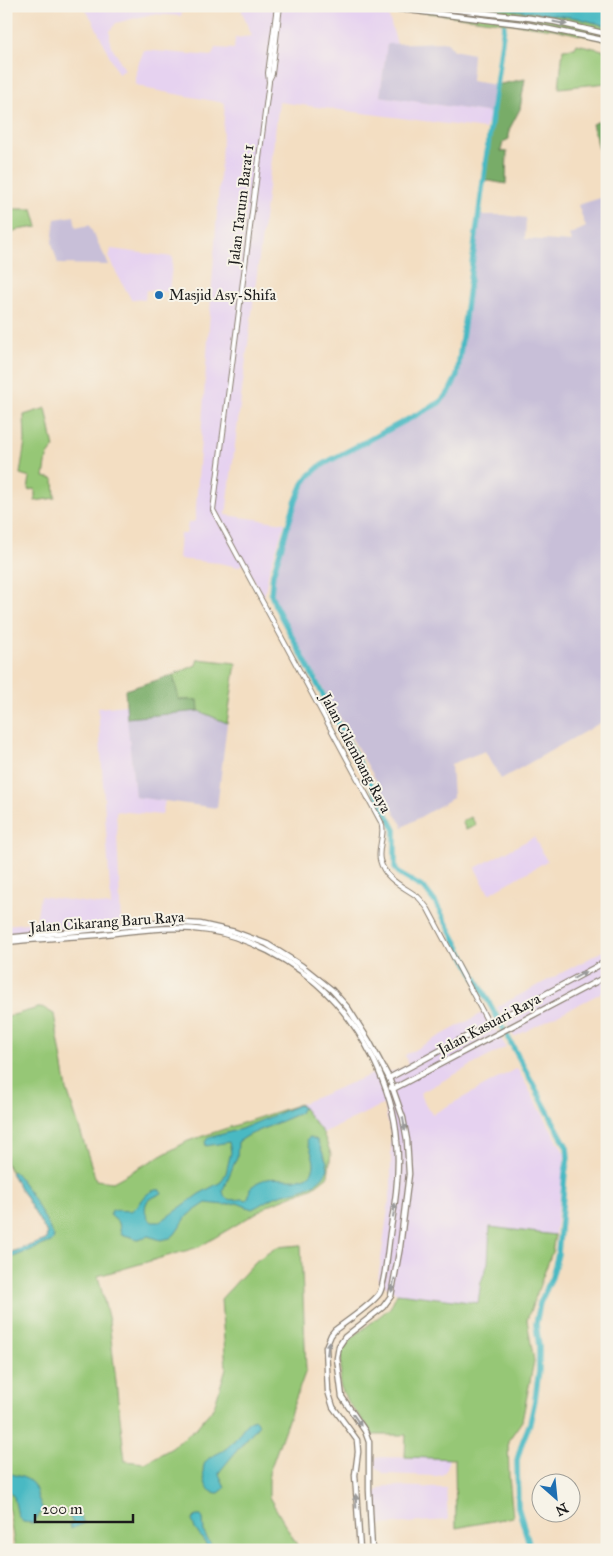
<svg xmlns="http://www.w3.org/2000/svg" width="613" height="1556" font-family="'IM FELL Great Primer',serif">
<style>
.built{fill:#e6d2f0}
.industrial{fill:#c8bfd8}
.green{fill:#96c776;stroke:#597249}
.forest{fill:#78ac67;stroke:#4a6442}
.water{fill:#4ab9c3;stroke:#336a70}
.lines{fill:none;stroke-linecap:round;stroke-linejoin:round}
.river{stroke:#4ab9c3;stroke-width:5.5}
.tertiary-casing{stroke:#887d6f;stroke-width:6}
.secondary-casing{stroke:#887d6f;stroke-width:7}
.tertiary{stroke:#fff;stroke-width:4}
.secondary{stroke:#fff;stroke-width:4.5}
.oneway{fill:#999}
.poi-dot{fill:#1f6fb2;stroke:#f7f3e8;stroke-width:2}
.labels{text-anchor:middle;stroke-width:4;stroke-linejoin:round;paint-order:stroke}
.street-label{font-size:15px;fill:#1c1c1c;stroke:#f7f3e8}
.poi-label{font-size:15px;fill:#1c1c1c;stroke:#f7f3e8;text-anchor:start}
</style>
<rect width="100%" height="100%" fill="#f7f3e8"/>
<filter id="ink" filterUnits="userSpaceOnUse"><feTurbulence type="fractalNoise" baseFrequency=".02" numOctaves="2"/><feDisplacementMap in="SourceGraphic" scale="10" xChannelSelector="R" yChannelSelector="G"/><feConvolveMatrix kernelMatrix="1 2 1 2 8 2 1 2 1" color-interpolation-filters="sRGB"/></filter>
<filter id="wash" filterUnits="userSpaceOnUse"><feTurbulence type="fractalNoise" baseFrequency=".0096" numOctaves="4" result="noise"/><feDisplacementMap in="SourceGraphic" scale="20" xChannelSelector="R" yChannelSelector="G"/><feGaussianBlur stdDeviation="1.12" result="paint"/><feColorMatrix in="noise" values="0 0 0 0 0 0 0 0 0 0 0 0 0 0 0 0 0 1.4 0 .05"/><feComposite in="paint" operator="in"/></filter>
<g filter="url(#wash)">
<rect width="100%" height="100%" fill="#f3dec2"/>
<g class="built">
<polygon points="83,6 183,6 181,16 152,14 116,23 110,31 110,43 125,70 118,74 93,21"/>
<polygon points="242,6 386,7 397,44 387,44 380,96 492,113 485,129 279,102 226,515 285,523 269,571 264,597 244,563 238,567 219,563 178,559 180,534 186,534 188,523 195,521 225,103 148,89 135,84 138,65 144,50 212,56 215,48 234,49 235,38 252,36 242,12"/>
<polygon points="111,249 173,257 169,292 146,290 145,300 131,299 111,263 109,258"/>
<polygon points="126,705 135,797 165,801 162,815 116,811 121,925 6,934 6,925 36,922 40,896 111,906 98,708"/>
<polygon points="534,837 547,861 489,894 475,868"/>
<polygon points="607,949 607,990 514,1037 497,1007"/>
<polygon points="486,1011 506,1047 420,1093 427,1108 433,1114 517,1068 565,1154 555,1235 490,1227 488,1263 481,1282 478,1303 397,1293 378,1280 391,1187 391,1135 384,1104 323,1133 300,1104 375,1073 396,1071 408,1065 405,1055"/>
<polygon points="376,1457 449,1458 447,1469 442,1475 436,1476 384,1474 376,1468"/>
<polygon points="387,1486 446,1488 448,1520 376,1525 374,1513 375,1493 381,1488"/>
</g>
<g class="industrial">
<polygon points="447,42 453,50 473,54 471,81 496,85 492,113 380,96 387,44"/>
<polygon points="607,196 607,719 501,779 485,751 451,764 453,798 403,827 275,605 271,594 273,574 303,484 309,476 319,467 439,403 449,392 458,373 479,215 503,215 526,218 525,239 572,242 569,235 586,227 578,205"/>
<polygon points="74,216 76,228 89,225 109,265 58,264 52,243 55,219"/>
<polygon points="199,711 227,723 217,808 135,797 127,718"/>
</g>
<g class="green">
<polygon points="375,6 485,6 577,18 607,26 607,41 554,29"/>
<polygon points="577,44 607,51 607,83 559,88 563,49 575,48"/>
<polygon points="6,209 33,209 38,227 16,230 10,234 6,235"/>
<polygon points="46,408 54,448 47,457 44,477 54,479 55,498 35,501 35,489 28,490 30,477 20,474 25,441 24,415"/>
<polygon points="198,659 236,663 227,723 199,711 197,700 179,700 173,675 196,665"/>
<polygon points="471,817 476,825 466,830 462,821"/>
<polygon points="42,1007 54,1014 67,1090 96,1180 113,1182 188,1141 300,1104 323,1133 331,1154 328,1176 314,1187 271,1204 199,1247 98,1276 109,1321 125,1461 145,1463 172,1448 197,1427 214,1407 226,1368 221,1299 256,1261 277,1247 301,1245 306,1370 269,1473 269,1497 300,1550 15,1550 6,1491 6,1254 50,1239 6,1163 6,1017"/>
<polygon points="490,1227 555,1235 552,1252 527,1320 534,1361 522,1421 508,1441 509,1477 513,1517 456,1528 455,1459 405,1457 406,1435 372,1435 368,1427 347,1401 340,1385 342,1349 353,1337 390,1308 397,1293 478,1303 481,1282 488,1263"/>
</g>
<g class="forest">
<polygon points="525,79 520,109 509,130 509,139 503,142 501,151 507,152 506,184 484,180 496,85"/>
<polygon points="607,118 607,181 592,124"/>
<polygon points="173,675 179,700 198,700 199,711 127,718 125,690"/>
</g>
<g class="water">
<polygon points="484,6 601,6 607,8 607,26 577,18"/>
<path d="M 298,1105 L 303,1107 L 300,1113 L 249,1135 L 238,1142 L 237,1157 L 223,1190 C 224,1202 232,1200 242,1199 C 243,1199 245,1200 246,1200 C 250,1198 249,1192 250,1188 C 255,1184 260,1180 267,1179 C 281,1176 312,1187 314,1165 C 314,1156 309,1147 307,1139 L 310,1137 L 317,1140 L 327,1162 L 328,1169 C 318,1189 296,1190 277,1196 C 268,1199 261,1205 252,1209 L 237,1203 L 224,1205 L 206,1203 L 188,1215 L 175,1234 L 170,1238 L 161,1240 L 148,1236 L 138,1239 L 121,1234 L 119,1223 L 110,1215 L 112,1210 L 131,1211 C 143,1204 145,1188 161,1190 L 162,1193 L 148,1200 C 143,1208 145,1216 152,1222 L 160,1222 L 199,1194 L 221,1182 L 226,1173 L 231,1152 L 229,1142 L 206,1146 L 205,1142 L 208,1138 L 241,1129 Z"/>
<path d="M 13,1171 C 23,1178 49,1225 54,1238 L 51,1242 L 6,1260 L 6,1254 L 46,1240 L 47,1233 L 11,1173 Z"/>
<path d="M 254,1419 L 259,1424 L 220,1471 L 219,1474 L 225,1487 L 224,1489 L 219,1493 C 211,1493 207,1489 205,1482 C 197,1453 217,1459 230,1445 C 238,1438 244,1422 254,1419 Z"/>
<path d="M 6,1472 C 21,1478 33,1476 37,1494 C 38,1499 41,1504 43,1510 L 33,1523 L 23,1522 L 18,1516 L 14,1497 L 6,1487 Z"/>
<polygon points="78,1512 84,1523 71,1529 69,1525 73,1523 69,1516"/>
<polygon points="196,1516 201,1516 203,1519 204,1533 214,1550 210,1550 195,1529 192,1520"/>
</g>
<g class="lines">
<polyline class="river" points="504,26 457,376 449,392 439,403 331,460 319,467 309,476 303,484 295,503 273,574 271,594 275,605 395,830 395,868 401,875 425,889 435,902 567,1147 568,1158 565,1173 558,1254 552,1277 540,1303 536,1324 539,1346 539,1370 535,1400 530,1423 522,1443 517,1460 518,1507 531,1550"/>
</g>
</g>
<g filter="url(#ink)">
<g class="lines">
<defs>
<g id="tertiary">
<path d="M 277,6 L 268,73 L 269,82 L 213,510 L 381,822 C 386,834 377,847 380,860 C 385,880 403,886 418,897 C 422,901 425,905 428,909 L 489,1024"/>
<polyline points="269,80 272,74 280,6"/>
</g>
<g id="secondary">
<polyline points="375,6 529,25 607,41"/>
<polyline points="422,6 530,18 555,22 607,34"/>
<polyline points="6,938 168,922 200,924 235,932 267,944 302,966 332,990 348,1008 369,1041 389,1078 403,1118 407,1140 409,1174 400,1247 391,1296 383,1307 345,1337 339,1346 337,1358 342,1397 365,1431 369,1442 369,1490 372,1550"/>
<path d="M 6,942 C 36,939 66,937 97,935 C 143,930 190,922 235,937 C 298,959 343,998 373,1058 C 386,1085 395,1111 397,1141 C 400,1169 396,1199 391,1227 C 388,1242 386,1283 379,1294 C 371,1305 347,1321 335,1330 L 331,1335 L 326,1347 L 328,1391 L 333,1407 L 357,1440 L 358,1452 L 355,1475 L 360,1550"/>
<polyline points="389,1078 607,961"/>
<polyline points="391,1088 393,1089 607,976"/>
</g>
</defs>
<use href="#tertiary" class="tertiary-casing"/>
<use href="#secondary" class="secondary-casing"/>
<use href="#tertiary" class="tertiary"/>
<use href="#secondary" class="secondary"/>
</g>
<defs><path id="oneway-solid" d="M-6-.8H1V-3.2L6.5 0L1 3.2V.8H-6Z" transform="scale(1.25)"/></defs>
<g class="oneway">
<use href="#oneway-solid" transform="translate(560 23) rotate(12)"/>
<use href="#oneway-solid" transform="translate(580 975) rotate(-28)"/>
<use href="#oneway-solid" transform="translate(404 1124) rotate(80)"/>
<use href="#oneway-solid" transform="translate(394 1210) rotate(-82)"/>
<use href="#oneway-solid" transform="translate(393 1285) rotate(102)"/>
<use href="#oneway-solid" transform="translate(328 1348) rotate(-83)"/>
<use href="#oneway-solid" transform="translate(357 1420) rotate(55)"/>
<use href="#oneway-solid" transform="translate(356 1501) rotate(-93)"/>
</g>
</g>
<circle class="poi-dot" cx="159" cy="295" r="5"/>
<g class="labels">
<g class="street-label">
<text transform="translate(241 205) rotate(-83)" y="5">Jalan Tarum Barat 1</text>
<text transform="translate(356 753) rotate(62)" y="5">Jalan Cilembang Raya</text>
<text transform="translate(107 922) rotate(-4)" y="5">Jalan Cikarang Baru Raya</text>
<text transform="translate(489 1024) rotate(-28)" y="5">Jalan Kasuari Raya</text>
</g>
<g class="poi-label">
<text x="169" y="300">Masjid Asy-Shifa</text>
</g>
</g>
<rect width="613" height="1556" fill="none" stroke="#f7f3e8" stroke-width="25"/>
<g transform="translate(556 1498) rotate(153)"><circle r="24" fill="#f7f3e8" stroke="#9f9d96"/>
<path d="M0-4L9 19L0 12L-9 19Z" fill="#1f6fb2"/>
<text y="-8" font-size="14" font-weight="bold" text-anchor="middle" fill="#1c1c1c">N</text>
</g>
<path d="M35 1514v8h98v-8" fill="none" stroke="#1c1c1c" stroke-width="2.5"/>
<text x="42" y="1514" font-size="15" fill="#1c1c1c" stroke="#f7f3e8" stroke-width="4" paint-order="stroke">200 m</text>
</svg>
